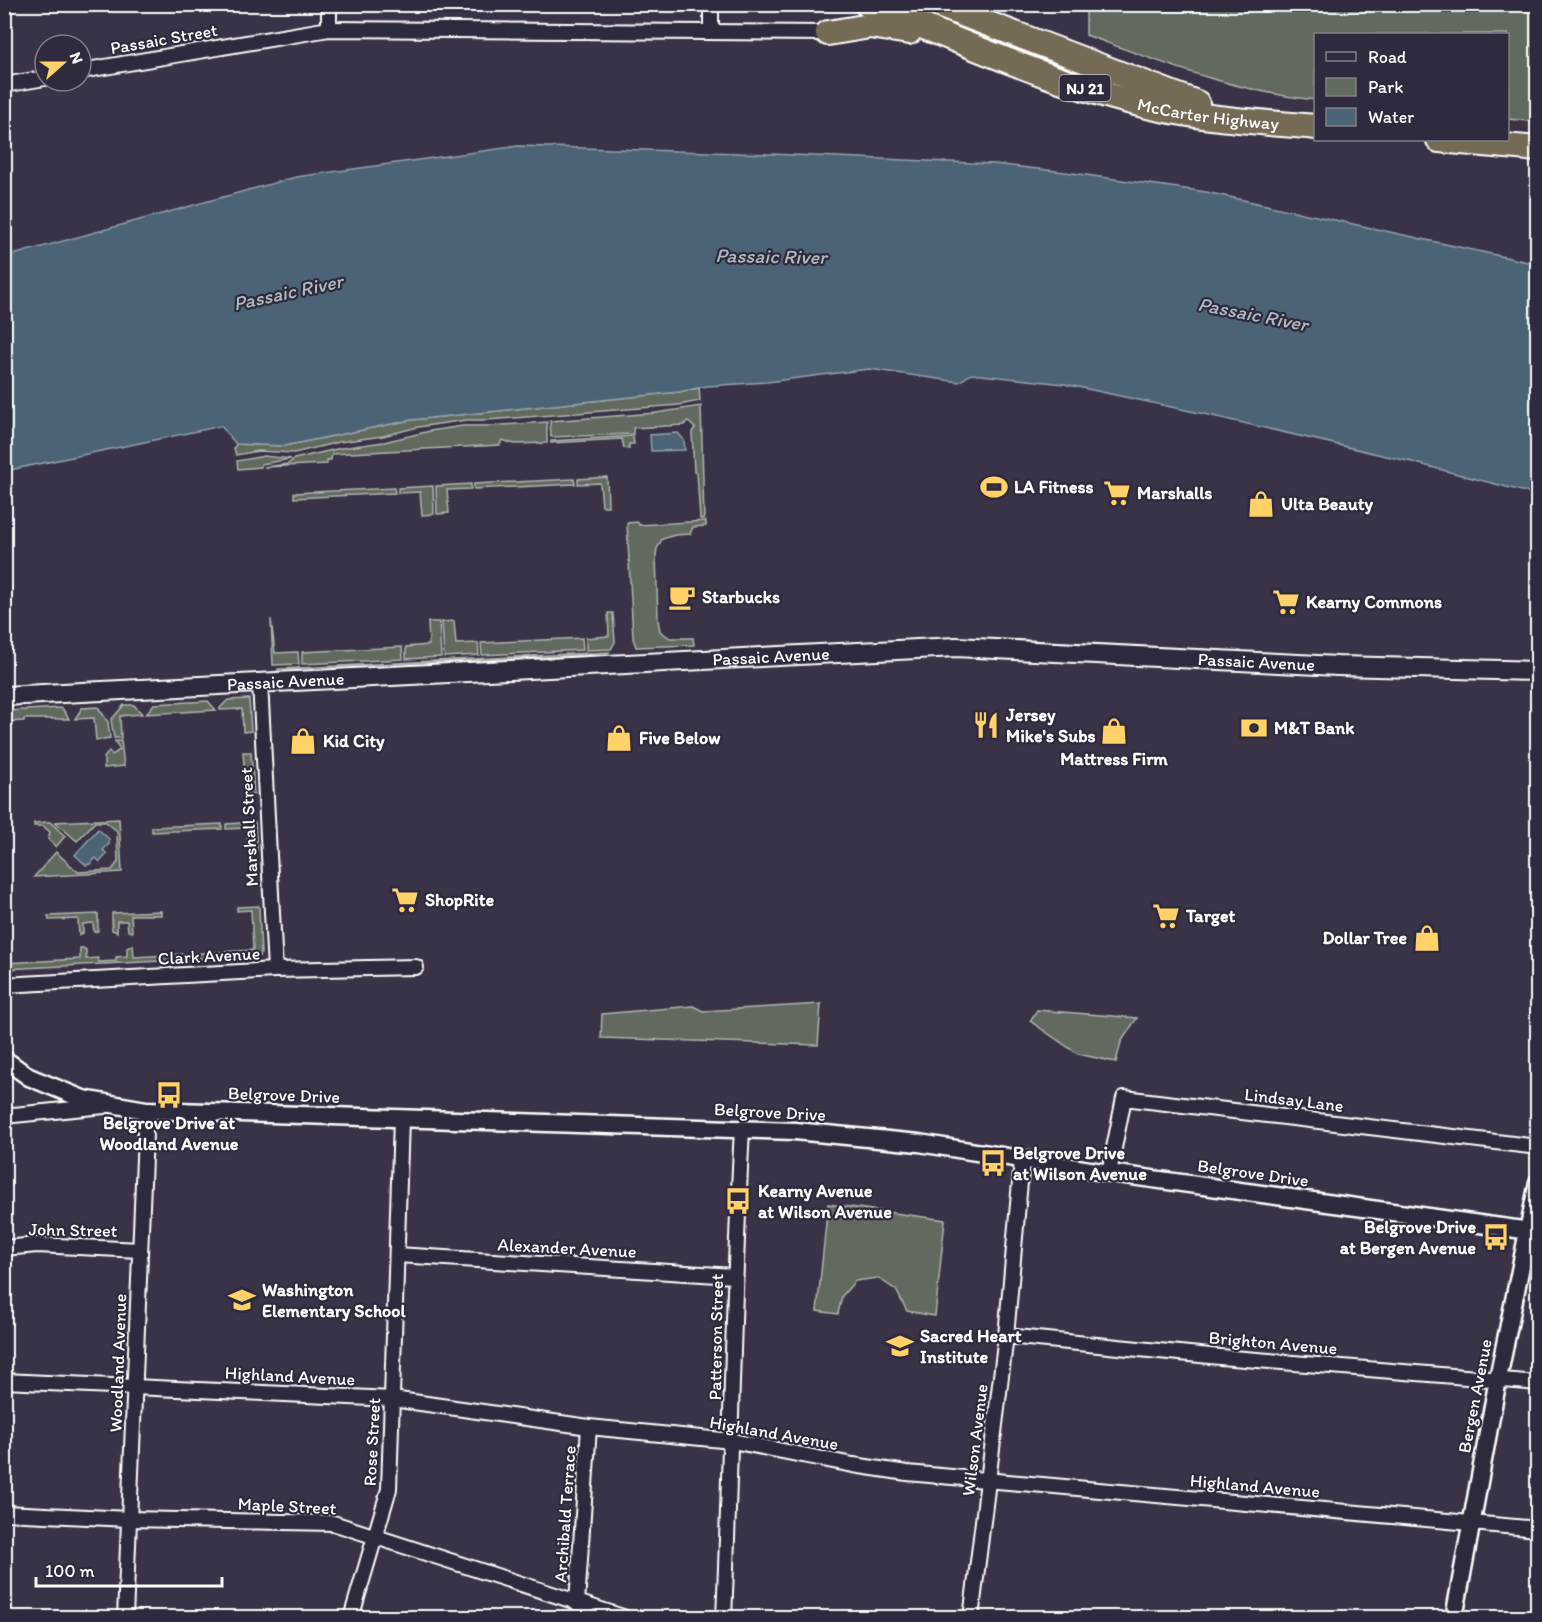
<svg xmlns="http://www.w3.org/2000/svg" width="1542" height="1622" font-family="Itim,sans-serif">
<style>
.green{fill:#626b5f;stroke:#b0b5af;stroke-width:1.5}
.water{fill:#4c6475;stroke:#94a2ac;stroke-width:1.5}
.lines{fill:none;stroke-linecap:round;stroke-linejoin:round}
.minor-casing{stroke:#fff;stroke-width:18}
.tertiary-casing{stroke:#fff;stroke-width:21}
.secondary-casing{stroke:#fff;stroke-width:22}
.motorway-casing{stroke:#fff;stroke-width:28}
.minor{stroke:#2f2a3d;stroke-width:14}
.tertiary{stroke:#2f2a3d;stroke-width:16}
.secondary{stroke:#2f2a3d;stroke-width:18}
.motorway{stroke:#746b55;stroke-width:24}
.labels{text-anchor:middle;stroke-width:4.5;stroke-linejoin:round;paint-order:stroke}
.shield{fill:#2f2a3d;stroke:#c1bfc5;stroke-width:1.5}
.shield-label{font-size:16px;font-weight:bold;fill:#fff}
.street-label{font-size:18px;fill:#fff;stroke:#2f2a3d}
.poi-label{font-size:18px;font-weight:bold;fill:#fff;stroke:#2f2a3d;text-anchor:start}
.water-label{font-size:20px;font-style:italic;fill:#aeb9c1;stroke:#2f2a3d}
</style>
<rect width="100%" height="100%" fill="#3a3347"/>
<filter id="ink" filterUnits="userSpaceOnUse"><feTurbulence type="fractalNoise" baseFrequency=".0167" numOctaves="2"/><feDisplacementMap in="SourceGraphic" scale="12" xChannelSelector="R" yChannelSelector="G"/><feConvolveMatrix kernelMatrix="1 2 1 2 8 2 1 2 1" color-interpolation-filters="sRGB"/></filter>
<g filter="url(#ink)">
<g class="green">
<path d="M 1086,5 L 1537,5 L 1537,122 L 1508,119 L 1508,34 L 1316,34 L 1315,100 C 1232,91 1163,63 1086,35 Z"/>
<polygon points="699,388 700,401 679,405 487,420 466,420 418,427 383,436 339,442 294,453 258,451 236,455 234,448 236,444 284,446 411,420 679,392"/>
<polygon points="701,406 704,519 700,519 697,472 694,472 692,432 695,428 687,421 684,425 633,428 633,434 551,437 550,421 656,413"/>
<polygon points="547,422 547,443 515,444 502,440 500,445 332,454 331,460 327,460 327,464 264,467 288,464 294,459 341,448 384,442 430,431 463,426 490,426"/>
<polygon points="633,436 634,444 629,444 629,449 624,448 622,439 551,443 551,441"/>
<polygon points="264,456 291,459 261,464 261,467 238,469 237,461"/>
<polygon points="607,477 608,506 602,506 600,483 578,484 578,479"/>
<polygon points="574,479 575,484 474,489 474,484"/>
<polygon points="471,484 471,489 447,490 449,513 437,514 436,486"/>
<polygon points="433,486 434,514 422,515 420,492 398,493 398,488"/>
<polygon points="394,488 395,493 294,498 294,493"/>
<polygon points="706,521 706,526 693,527 690,534 675,535 662,539 657,549 656,555 658,620 660,631 670,638 693,638 694,645 636,647 633,638 627,523 638,522 639,525"/>
<polygon points="608,613 613,613 615,642 611,649 586,650 586,638 609,636"/>
<polygon points="271,619 275,653 298,652 299,664 273,665"/>
<polygon points="454,621 456,644 478,643 479,655 444,657 442,622"/>
<polygon points="428,622 439,622 441,657 406,659 406,647 429,645"/>
<polygon points="582,638 583,650 482,655 481,643"/>
<polygon points="402,647 403,659 302,664 302,652"/>
<polygon points="610,652 605,654 277,670 279,669"/>
<polygon points="249,699 251,731 243,732 242,709 220,710 220,708 228,700"/>
<polygon points="208,701 216,710 146,714 154,704"/>
<polygon points="124,705 134,705 142,714 120,716 121,738 114,738 111,720"/>
<polygon points="98,707 108,722 110,738 96,740 94,718 75,719 82,708"/>
<polygon points="62,708 69,719 24,719 24,721 5,722 5,714 7,711"/>
<polygon points="115,741 121,741 124,766 104,768 104,758 109,751 112,755 120,750"/>
<polygon points="243,752 251,752 254,794 251,795 246,793"/>
<polygon points="119,819 122,872 34,877 56,852 78,872 112,870 118,862 117,831 106,822 95,822 77,841 55,822"/>
<polygon points="50,822 65,836 56,847 48,839 50,832 43,826 34,826 34,823"/>
<polygon points="255,822 257,850 248,850 247,828 226,829 226,824"/>
<polygon points="222,824 222,829 152,832 152,827"/>
<polygon points="259,906 261,954 260,956 5,969 5,963 80,959 80,948 83,948 86,950 86,959 98,958 99,962 116,961 116,957 127,956 127,948 133,945 134,957 253,950 251,910 237,911 237,907"/>
<polygon points="161,911 161,915 131,915 132,932 128,931 127,921 117,921 117,932 112,930 112,913"/>
<polygon points="98,914 98,931 94,932 93,923 83,924 83,933 79,935 78,919 49,920 48,916"/>
<polygon points="821,1004 818,1045 601,1038 602,1014 693,1006 703,1011"/>
<polygon points="1037,1010 1137,1018 1121,1042 1116,1062 1078,1054 1030,1021"/>
<polygon points="828,1204 945,1220 935,1316 907,1311 896,1290 878,1278 855,1281 842,1296 838,1314 817,1311"/>
</g>
<g class="water">
<polygon points="518,146 770,154 994,164 1065,172 1206,192 1537,264 1537,495 1412,462 1204,414 1064,384 971,374 959,382 869,369 767,382 707,386 679,392 411,420 284,446 236,444 221,426 5,471 5,257 296,177"/>
<polygon points="678,433 684,440 685,450 651,451 650,435"/>
<polygon points="98,829 109,839 109,844 103,850 107,854 100,862 96,858 90,864 86,865 75,855"/>
</g>
<g class="lines">
<defs>
<g id="minor">
<polyline points="711,4 711,32"/>
<polyline points="329,29 329,4"/>
<polyline points="81,71 329,29 828,33"/>
<polyline points="4,85 45,78"/>
<polyline points="260,682 275,970"/>
<polyline points="4,985 275,970 416,967"/>
<polyline points="4,1116 104,1106"/>
<polyline points="1109,1173 1124,1098 1538,1147"/>
<polyline points="4,1248 37,1245 140,1250"/>
<polyline points="397,1255 734,1276"/>
<polyline points="1006,1336 1220,1357 1538,1383"/>
<polyline points="4,1381 392,1399 589,1427 732,1441 853,1465 907,1473 1538,1529"/>
<polyline points="4,1513 129,1519 333,1523 626,1618"/>
<polyline points="577,1603 589,1427"/>
<polyline points="125,1618 146,1110"/>
<polyline points="351,1618 389,1489 401,1119"/>
<path d="M 724,1618 C 731,1455 733,1292 742,1129"/>
<polyline points="971,1618 1006,1336 1022,1160"/>
</g>
<g id="tertiary">
<polyline points="4,1059 29,1077 83,1099 146,1110 795,1131 919,1143 1109,1173 1538,1232"/>
<polyline points="1454,1618 1498,1379 1538,1182"/>
</g>
<g id="secondary">
<path id="s1" d="M 4,696 L 956,647 L 1338,666 L 1538,671"/>
</g>
<g id="motorway">
<path id="s2" d="M 867,4 C 959,40 1056,85 1152,107 C 1205,119 1261,122 1316,127"/>
<polyline points="936,4 1197,103"/>
<polyline points="828,33 870,26 909,32"/>
<polyline points="1439,140 1538,149"/>
</g>
</defs>
<use href="#minor" class="minor-casing"/>
<use href="#tertiary" class="tertiary-casing"/>
<use href="#secondary" class="secondary-casing"/>
<use href="#motorway" class="motorway-casing"/>
<use href="#minor" class="minor"/>
<use href="#tertiary" class="tertiary"/>
<use href="#secondary" class="secondary"/>
<use href="#motorway" class="motorway"/>
</g>
</g>
<defs>
<symbol id="stadium-bare" viewBox="-9 -9 18 18"><path d="M0-5a6.5 5 0 1 0 0 10a6.5 5 0 1 0 0-10ZM-3.5-1.8h7v3.6h-7Z" fill="#ffd166" stroke="#2f2a3d" stroke-width="2.5" paint-order="stroke"/></symbol>
<symbol id="supermarket-bare" viewBox="-9 -9 18 18"><path d="M-6-5.5h2.5l.6 2H6L4.5 2H-2.5L-4.4-4H-6ZM-1.5 3.2a1.3 1.3 0 1 0 .1 0ZM3 3.2a1.3 1.3 0 1 0 .1 0Z" fill="#ffd166" stroke="#2f2a3d" stroke-width="2.5" paint-order="stroke"/></symbol>
<symbol id="shop-bare" viewBox="-9 -9 18 18"><path d="M-5-2.5h2.3a2.7 3.5 0 0 1 5.4 0H5L5.5 6h-11ZM-1.5-2.5h3a1.5 2.3 0 0 0-3 0Z" fill="#ffd166" stroke="#2f2a3d" stroke-width="2.5" paint-order="stroke"/></symbol>
<symbol id="cafe-bare" viewBox="-9 -9 18 18"><path d="M-5.5-4.5H6V0H3Q3 3.5 0 3.5H-2.5Q-5.5 3.5-5.5 0ZM3-3.2v2h1.7v-2ZM-6 4.5H4V6H-6Z" fill="#ffd166" stroke="#2f2a3d" stroke-width="2.5" paint-order="stroke"/></symbol>
<symbol id="restaurant-bare" viewBox="-9 -9 18 18"><path d="M-5-6h1v4h1v-4h1v4h1v-4h1v5L-1.5 .5V6h-2V.5L-5-1ZM5-6V6H3V1.5H1.5Q1.5-4 5-6Z" fill="#ffd166" stroke="#2f2a3d" stroke-width="2.5" paint-order="stroke"/></symbol>
<symbol id="bank-bare" viewBox="-9 -9 18 18"><path d="M-6-4H6V4H-6ZM0-2.3a2.3 2.3 0 1 0 0 4.6a2.3 2.3 0 1 0 0-4.6Z" fill="#ffd166" stroke="#2f2a3d" stroke-width="2.5" paint-order="stroke"/></symbol>
<symbol id="bus-bare" viewBox="-9 -9 18 18"><path d="M-5-6H5V4H4V6H2V4H-2V6H-4V4H-5ZM-3.5-4V0h7V-4ZM-3.5 1.2v1.5H-2V1.2ZM2 1.2v1.5H3.5V1.2Z" fill="#ffd166" stroke="#2f2a3d" stroke-width="2.5" paint-order="stroke"/></symbol>
<symbol id="school-bare" viewBox="-9 -9 18 18"><path d="M0-5L7-2L0 1L-7-2ZM-4 1L0 2.5L4 1V4Q0 6-4 4Z" fill="#ffd166" stroke="#2f2a3d" stroke-width="2.5" paint-order="stroke"/></symbol>
</defs>
<g fill-rule="evenodd">
<use href="#stadium-bare" x="975" y="468" width="38" height="38"/>
<use href="#supermarket-bare" x="1098" y="474" width="38" height="38"/>
<use href="#shop-bare" x="1242" y="485" width="38" height="38"/>
<use href="#cafe-bare" x="663" y="578" width="38" height="38"/>
<use href="#supermarket-bare" x="1267" y="583" width="38" height="38"/>
<use href="#restaurant-bare" x="967" y="706" width="38" height="38"/>
<use href="#bank-bare" x="1235" y="709" width="38" height="38"/>
<use href="#shop-bare" x="1095" y="712" width="38" height="38"/>
<use href="#shop-bare" x="600" y="719" width="38" height="38"/>
<use href="#shop-bare" x="284" y="722" width="38" height="38"/>
<use href="#supermarket-bare" x="386" y="881" width="38" height="38"/>
<use href="#supermarket-bare" x="1147" y="897" width="38" height="38"/>
<use href="#shop-bare" x="1408" y="919" width="38" height="38"/>
<use href="#bus-bare" x="150" y="1076" width="38" height="38"/>
<use href="#bus-bare" x="974" y="1144" width="38" height="38"/>
<use href="#bus-bare" x="719" y="1182" width="38" height="38"/>
<use href="#bus-bare" x="1477" y="1218" width="38" height="38"/>
<use href="#school-bare" x="223" y="1281" width="38" height="38"/>
<use href="#school-bare" x="881" y="1327" width="38" height="38"/>
</g>
<g class="labels">
<rect class="shield" x="1059.5" y="75" width="51" height="26" rx="4.5"/>
<g class="shield-label">
<text x="1085" y="94">NJ 21</text>
</g>
<g class="street-label">
<text transform="translate(164 39) rotate(-10)" y="6">Passaic Street</text>
<text dy="6" stroke="none"><textPath href="#s2" startOffset="360">McCarter Highway</textPath></text>
<text dy="6" stroke="none"><textPath href="#s1" startOffset="768">Passaic Avenue</textPath></text>
<text dy="6" stroke="none"><textPath href="#s1" startOffset="1254">Passaic Avenue</textPath></text>
<text dy="6" stroke="none"><textPath href="#s1" startOffset="282">Passaic Avenue</textPath></text>
<text transform="translate(249 827) rotate(-93)" y="6">Marshall Street</text>
<text transform="translate(209 956) rotate(-3)" y="6">Clark Avenue</text>
<text transform="translate(284 1095) rotate(2)" y="6">Belgrove Drive</text>
<text transform="translate(1294 1100) rotate(7)" y="6">Lindsay Lane</text>
<text transform="translate(770 1112) rotate(3)" y="6">Belgrove Drive</text>
<text transform="translate(1253 1173) rotate(8)" y="6">Belgrove Drive</text>
<text transform="translate(73 1230) rotate(1)" y="6">John Street</text>
<text transform="translate(567 1248) rotate(3)" y="6">Alexander Avenue</text>
<text transform="translate(716 1337) rotate(-89)" y="6">Patterson Street</text>
<text transform="translate(1273 1343) rotate(5)" y="6">Brighton Avenue</text>
<text transform="translate(118 1363) rotate(-88)" y="6">Woodland Avenue</text>
<text transform="translate(290 1376) rotate(3)" y="6">Highland Avenue</text>
<text transform="translate(1475 1396) rotate(-79)" y="6">Bergen Avenue</text>
<text transform="translate(774 1433) rotate(10)" y="6">Highland Avenue</text>
<text transform="translate(975 1440) rotate(-83)" y="6">Wilson Avenue</text>
<text transform="translate(372 1442) rotate(-87)" y="6">Rose Street</text>
<text transform="translate(1255 1486) rotate(5)" y="6">Highland Avenue</text>
<text transform="translate(287 1506) rotate(3)" y="6">Maple Street</text>
<text transform="translate(565 1514) rotate(-86)" y="6">Archibald Terrace</text>
</g>
<g class="poi-label">
<text x="1014" y="493">LA Fitness</text>
<text x="1137" y="499">Marshalls</text>
<text x="1281" y="510">Ulta Beauty</text>
<text x="702" y="603">Starbucks</text>
<text x="1306" y="608">Kearny Commons</text>
<text x="1006" y="721">Jersey<tspan x="1006" dy="21">Mike's Subs</tspan></text>
<text x="1274" y="734">M&amp;T Bank</text>
<text x="639" y="744">Five Below</text>
<text x="323" y="747">Kid City</text>
<text x="1114" y="765" text-anchor="middle">Mattress Firm</text>
<text x="425" y="906">ShopRite</text>
<text x="1186" y="922">Target</text>
<text x="1407" y="944" text-anchor="end">Dollar Tree</text>
<text x="169" y="1129" text-anchor="middle">Belgrove Drive at<tspan x="169" dy="21">Woodland Avenue</tspan></text>
<text x="1013" y="1159">Belgrove Drive<tspan x="1013" dy="21">at Wilson Avenue</tspan></text>
<text x="758" y="1197">Kearny Avenue<tspan x="758" dy="21">at Wilson Avenue</tspan></text>
<text x="1476" y="1233" text-anchor="end">Belgrove Drive<tspan x="1476" dy="21">at Bergen Avenue</tspan></text>
<text x="262" y="1296">Washington<tspan x="262" dy="21">Elementary School</tspan></text>
<text x="920" y="1342">Sacred Heart<tspan x="920" dy="21">Institute</tspan></text>
</g>
<g class="water-label">
<text transform="translate(771 256) rotate(1)" y="7">Passaic River</text>
<text transform="translate(288 292) rotate(-12)" y="7">Passaic River</text>
<text transform="translate(1253 314) rotate(11)" y="7">Passaic River</text>
</g>
</g>
<rect width="1542" height="1622" fill="none" stroke="#2f2a3d" stroke-width="24"/>
<rect x="12" y="12" width="1518" height="1598" fill="none" stroke="#fff" stroke-width="2" filter="url(#ink)"/>
<rect x="1314" y="33" width="195" height="108" fill="#2f2a3d" stroke="#827f8b" stroke-width="1.5"/>
<rect x="1326" y="52" width="30" height="9" fill="#2f2a3d" stroke="#827f8b" stroke-width="1.5"/>
<text x="1368" y="63" font-size="18" fill="#ffffff">Road</text>
<rect x="1326" y="78" width="30" height="18" fill="#626b5f" stroke="#827f8b" stroke-width="1.5"/>
<text x="1368" y="93" font-size="18" fill="#ffffff">Park</text>
<rect x="1326" y="108" width="30" height="18" fill="#4c6475" stroke="#827f8b" stroke-width="1.5"/>
<text x="1368" y="123" font-size="18" fill="#ffffff">Water</text>
<g transform="translate(63 63) rotate(69)"><circle r="28" fill="#2f2a3d" stroke="#827f8b" stroke-width="1.5"/>
<path d="M0-4.5L10 22L0 15L-10 22Z" fill="#ffd166"/>
<text y="-9" font-size="16" font-weight="bold" text-anchor="middle" fill="#ffffff">N</text>
</g>
<path d="M36 1577v9h186v-9" fill="none" stroke="#ffffff" stroke-width="3"/>
<text x="45" y="1577" font-size="18" fill="#ffffff" stroke="#2f2a3d" stroke-width="4.5" paint-order="stroke">100 m</text>
</svg>
